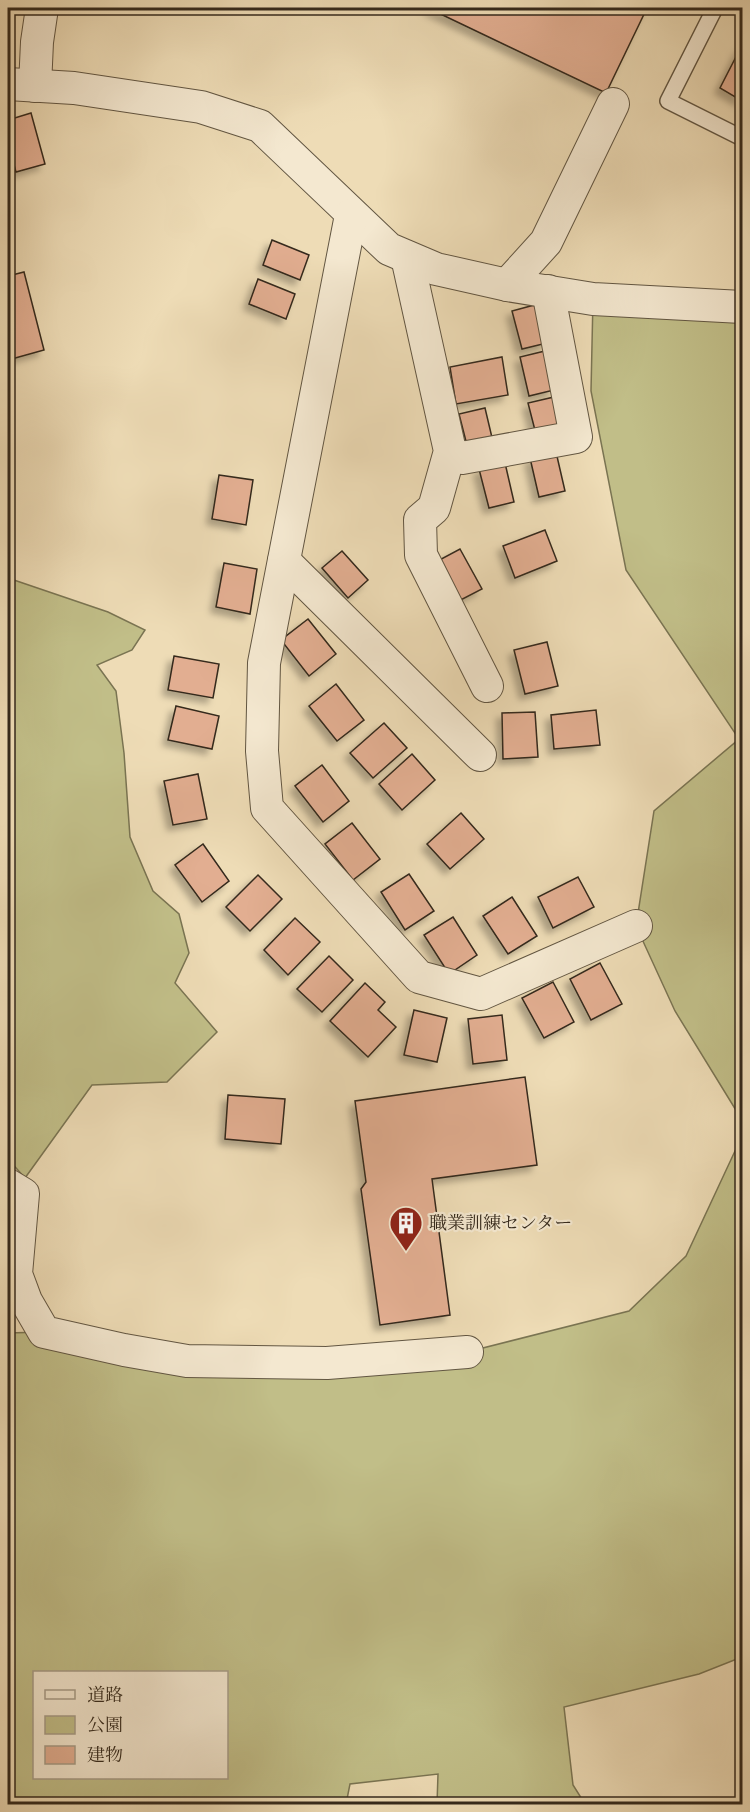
<svg xmlns="http://www.w3.org/2000/svg" width="750" height="1812" font-family="'Libre Caslon Text','Noto Serif JP',serif">
<style>
.green{fill:#c1be88;stroke:#7a7452;stroke-width:1.5;fill-rule:evenodd}
.building{fill:#e2ae91;stroke:#34291c;stroke-width:1.5;filter:url(#shadow)}
.lines{fill:none;stroke-linecap:round;stroke-linejoin:round}
.lane-casing{stroke:#625642;stroke-width:18}
.street-casing{stroke:#625642;stroke-width:34}
.lane{stroke:#f4e8d0;stroke-width:15}
.street{stroke:#f4e8d0;stroke-width:32}
.labels{text-anchor:middle;stroke-width:4.5;stroke-linejoin:round;paint-order:stroke}
.poi-label{font-size:18px;fill:#34291c;stroke:#f4e8d0;text-anchor:start}
</style>
<defs>
<filter id="shadow"><feDropShadow dx="-5.5" dy="5.5" stdDeviation="3" flood-color="#0004"/></filter>
</defs>
<rect width="100%" height="100%" fill="#eedcb6"/>
<filter id="stains"><feTurbulence type="fractalNoise" baseFrequency=".00333" numOctaves="4"/><feColorMatrix values="0 0 0 0 .2 0 0 0 0 .09 0 0 0 0 .02 0 0 0 .5 -.17"/></filter>
<radialGradient id="worn" r=".72"><stop offset=".6" stop-color="#630" stop-opacity="0"/><stop offset="1" stop-color="#630" stop-opacity=".3"/></radialGradient>
<g class="green">
<polygon points="593,299 742,307 742,1120 675,1011 636,926 654,811 739,739 626,570 591,391"/>
<polygon points="8,578 108,612 145,630 132,650 97,665 116,691 124,753 130,837 153,891 179,914 189,953 175,983 217,1032 167,1082 92,1085 25,1178 8,1159"/>
<path d="M 742,1136 L 742,1657 L 699,1674 L 564,1707 L 573,1785 L 585,1804 L 437,1804 L 438,1774 L 350,1784 L 346,1804 L 8,1804 L 8,1333 L 44,1332 L 124,1350 L 467,1352 L 629,1311 L 686,1256 ZM 34,1672 L 226,1672 L 226,1778 L 34,1778 Z"/>
</g>
<g class="building">
<polygon points="428,8 647,8 606,93"/>
<polygon points="742,45 742,101 720,88"/>
<polygon points="31,113 45,164 16,172 8,143 8,120"/>
<polygon points="272,240 309,255 300,280 263,265"/>
<polygon points="24,272 44,350 8,360 8,276"/>
<polygon points="258,279 295,294 286,319 249,304"/>
<polygon points="538,304 547,343 522,349 512,311"/>
<polygon points="545,351 554,390 529,396 520,357"/>
<polygon points="502,357 508,395 456,404 450,367"/>
<polygon points="554,397 563,436 538,442 528,403"/>
<polygon points="485,408 494,446 469,453 459,414"/>
<polygon points="556,452 565,491 539,497 530,458"/>
<polygon points="505,463 514,502 489,508 479,469"/>
<polygon points="219,475 253,480 246,525 212,519"/>
<polygon points="545,530 557,561 515,578 503,546"/>
<polygon points="460,549 482,589 451,605 430,565"/>
<polygon points="342,551 368,580 348,598 322,568"/>
<polygon points="224,563 257,569 250,614 216,607"/>
<polygon points="308,619 336,654 309,676 281,640"/>
<polygon points="547,642 558,686 525,694 514,650"/>
<polygon points="174,656 219,664 213,698 168,690"/>
<polygon points="336,684 364,720 337,741 309,706"/>
<polygon points="176,706 219,716 212,749 168,740"/>
<polygon points="596,710 600,745 554,749 551,715"/>
<polygon points="535,712 538,757 503,759 502,713"/>
<polygon points="384,723 407,748 373,778 350,753"/>
<polygon points="412,754 435,780 402,810 379,784"/>
<polygon points="322,765 349,801 323,822 295,786"/>
<polygon points="198,774 207,819 173,825 164,781"/>
<polygon points="461,813 484,839 450,869 427,844"/>
<polygon points="352,823 380,859 353,880 325,844"/>
<polygon points="203,844 229,881 202,902 175,865"/>
<polygon points="409,874 434,911 405,930 381,892"/>
<polygon points="258,875 282,899 250,931 226,907"/>
<polygon points="578,877 594,907 553,928 538,897"/>
<polygon points="512,897 537,936 508,954 483,916"/>
<polygon points="453,917 477,955 449,974 424,935"/>
<polygon points="295,918 320,942 288,975 264,950"/>
<polygon points="329,956 353,980 322,1012 297,989"/>
<polygon points="600,963 622,1004 591,1020 570,979"/>
<polygon points="553,982 574,1022 544,1038 522,998"/>
<polygon points="365,983 385,1002 378,1010 396,1027 368,1057 330,1021"/>
<polygon points="414,1010 447,1018 437,1062 404,1055"/>
<polygon points="502,1015 507,1060 473,1064 468,1019"/>
<polygon points="525,1077 537,1165 432,1179 450,1315 380,1325 361,1189 366,1182 355,1101"/>
<polygon points="228,1095 285,1099 281,1144 225,1139"/>
</g>
<g class="lines">
<defs>
<polyline id="lane" points="715,8 668,101 742,138"/>
<g id="street">
<polyline points="8,84 74,88 201,107 260,126 389,249 436,269 507,285 593,299 742,307"/>
<polyline points="35,86 37,42 42,8"/>
<polyline points="351,215 264,663 262,751 267,808 419,977 481,994 636,926"/>
<polyline points="407,257 450,451 434,508 420,520 421,555 487,686"/>
<polyline points="507,285 546,242 613,104"/>
<polyline points="450,451 462,458 576,437 548,291"/>
<polyline points="284,561 480,755"/>
<polyline points="8,1185 23,1194 16,1274 26,1301 44,1332 124,1350 187,1361 327,1363 467,1352"/>
</g>
</defs>
<use href="#lane" class="lane-casing"/>
<use href="#street" class="street-casing"/>
<use href="#lane" class="lane"/>
<use href="#street" class="street"/>
</g>
<defs>
<symbol id="building-pin" viewBox="-11 -11 22 30"><path d="M0 17L-7.5 6A9.5 9.5 0 1 1 7.5 6Z" fill="#8f2418" stroke="#f4e8d0"/><path d="M-4-6H4V6H1V3H-1V6H-4ZM-2.5-4.3h1.7v1.8h-1.7ZM.8-4.3h1.7v1.8H.8ZM-2.5-1h1.7V.8h-1.7ZM.8-1h1.7V.8H.8Z" fill="#fff"/></symbol>
</defs>
<g fill-rule="evenodd">
<use href="#building-pin" x="387" y="1204" width="38" height="52"/>
</g>
<g class="labels">
<g class="poi-label">
<text x="429" y="1229">職業訓練センター</text>
</g>
</g>
<rect width="750" height="1812" fill="none" stroke="#eedcb6" stroke-width="30"/>
<rect x="9" y="9" width="732" height="1794" fill="none" stroke="#34291c" stroke-width="3"/>
<rect x="15" y="15" width="720" height="1782" fill="none" stroke="#34291c" stroke-width="1.5"/>
<rect x="33" y="1671" width="195" height="108" fill="#f4e8d0" stroke="#a79c88" stroke-width="1.5"/>
<rect x="45" y="1690" width="30" height="9" fill="#f4e8d0" stroke="#a79c88" stroke-width="1.5"/>
<text x="87" y="1701" font-size="18" fill="#34291c">道路</text>
<rect x="45" y="1716" width="30" height="18" fill="#c1be88" stroke="#a79c88" stroke-width="1.5"/>
<text x="87" y="1731" font-size="18" fill="#34291c">公園</text>
<rect x="45" y="1746" width="30" height="18" fill="#e2ae91" stroke="#a79c88" stroke-width="1.5"/>
<text x="87" y="1761" font-size="18" fill="#34291c">建物</text>
<rect width="100%" height="100%" filter="url(#stains)"/>
<rect width="100%" height="100%" fill="url(#worn)"/>
</svg>
